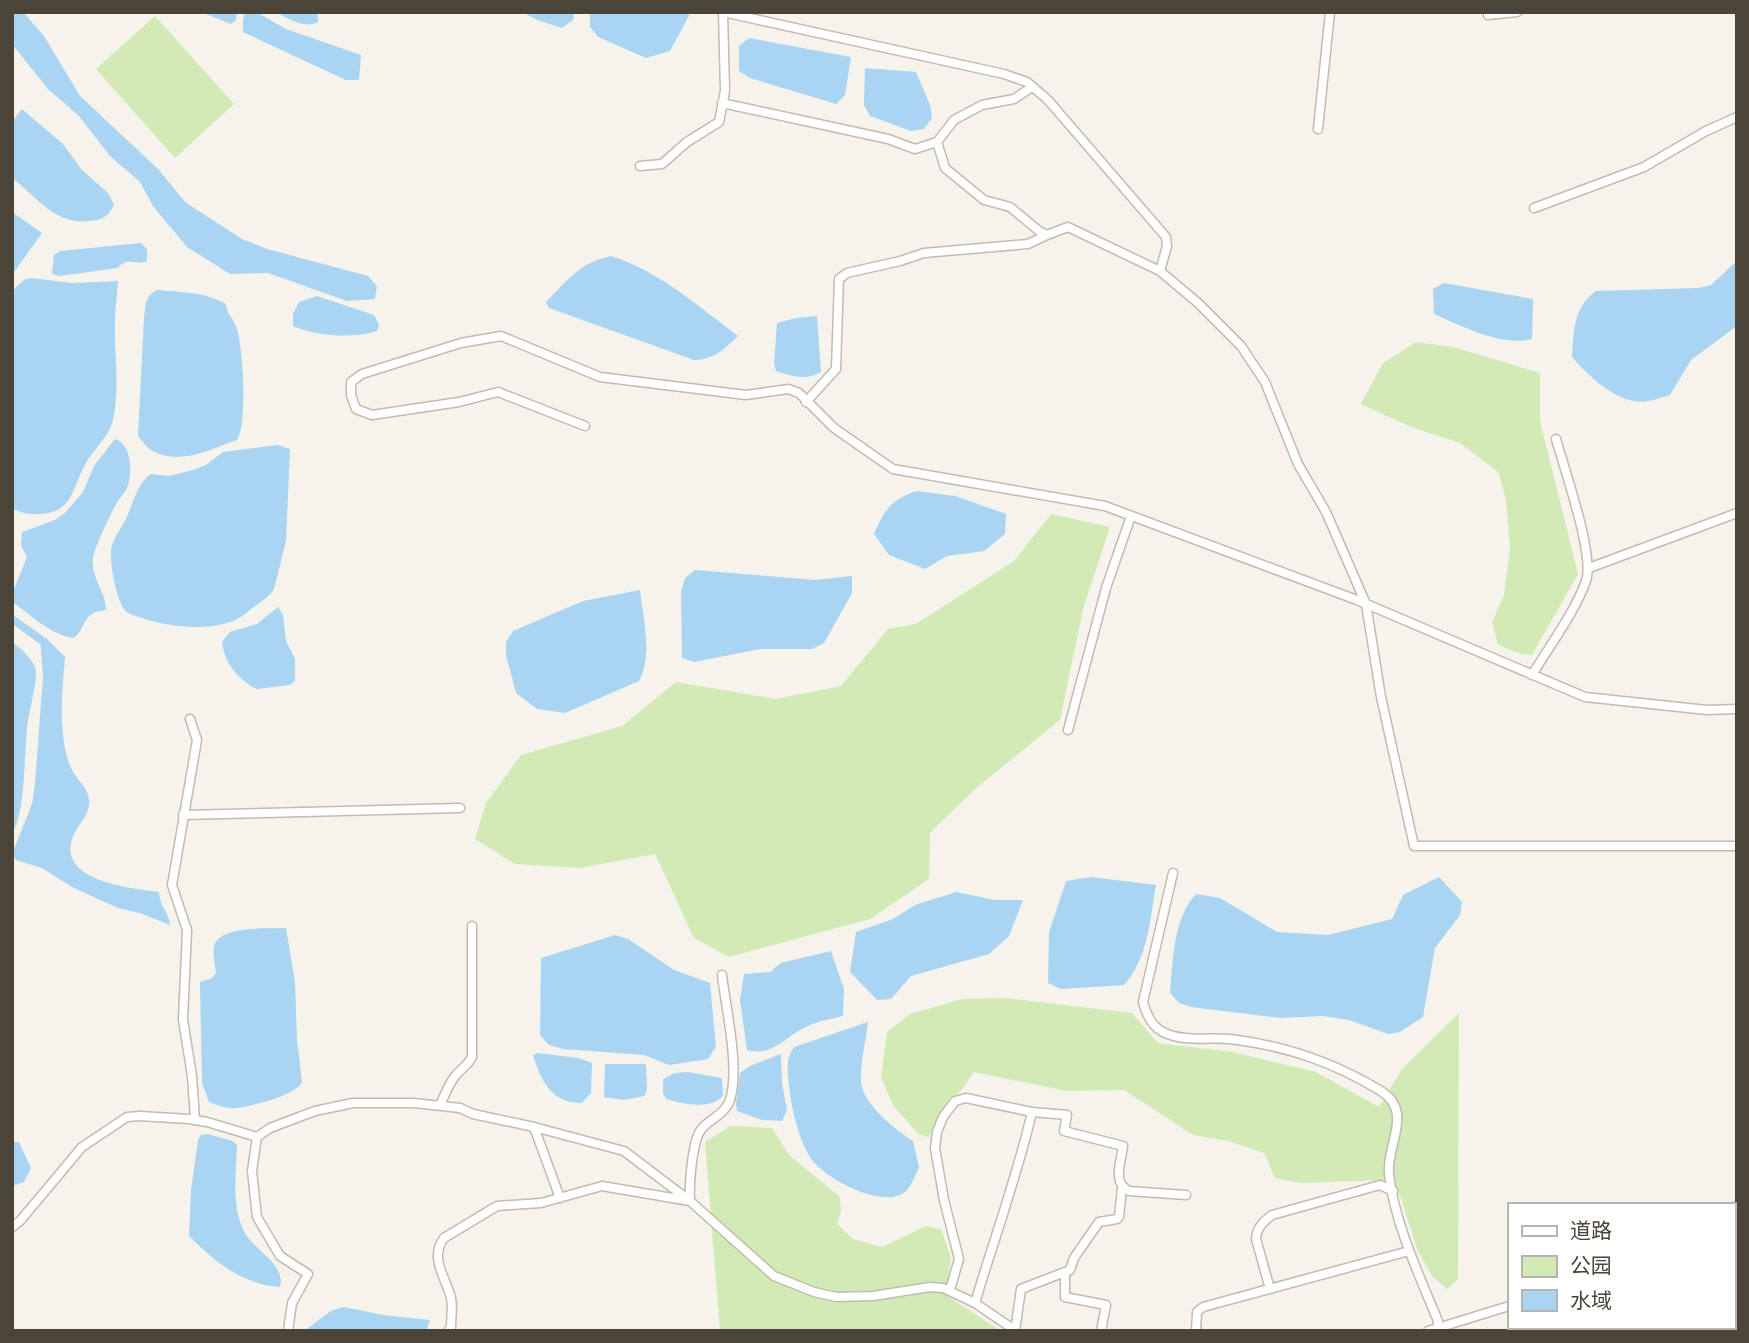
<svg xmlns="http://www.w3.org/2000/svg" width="1749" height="1343" font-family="'Exo 2','Noto Sans SC',sans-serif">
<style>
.green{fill:#d2eab5}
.water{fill:#a9d4f2}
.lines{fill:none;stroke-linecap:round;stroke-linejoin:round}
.canal{stroke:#a9d4f2;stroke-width:8}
.minor-casing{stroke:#c2bbae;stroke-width:11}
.minor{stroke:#fff;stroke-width:8}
</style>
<rect width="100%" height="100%" fill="#f6f3ec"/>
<g class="green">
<polygon points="155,16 234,104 175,158 96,69"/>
<polygon points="1416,342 1453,347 1540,373 1540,421 1578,574 1532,655 1521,654 1498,645 1492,622 1504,595 1510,549 1506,499 1498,472 1460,443 1411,427 1361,404 1382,364"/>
<polygon points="1051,514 1110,527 1083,609 1060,720 975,789 930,833 929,879 870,919 729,957 694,938 655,854 580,868 515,864 475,839 486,803 521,755 622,726 676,682 775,699 841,686 888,629 916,624 1014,561"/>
<polygon points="1005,998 1132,1013 1158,1043 1232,1052 1316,1072 1379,1107 1402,1069 1459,1013 1458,1279 1447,1289 1433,1277 1418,1252 1401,1198 1385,1180 1300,1183 1275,1178 1264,1153 1228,1141 1193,1135 1124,1090 1067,1091 974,1072 961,1091 949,1099 929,1137 918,1134 893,1105 881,1077 887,1032 910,1014 962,999"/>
<polygon points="731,1126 772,1128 789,1155 840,1197 841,1211 837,1224 853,1239 882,1247 926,1226 941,1229 951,1258 946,1295 1001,1331 720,1331 705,1142"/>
</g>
<g class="water">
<polygon points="12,12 23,12 44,36 80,96 159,170 185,202 242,239 267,249 368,276 377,286 375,299 347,301 268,273 230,274 187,247 153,206 140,182 110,156 79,116 48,89 12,44"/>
<polygon points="201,12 237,12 236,20 231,24"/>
<path d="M 276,12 L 318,12 L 318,22 C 305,29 288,19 276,12 Z"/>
<polygon points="523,12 574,12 573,20 562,28 537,20"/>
<polygon points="590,12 691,12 670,51 646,58 598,37 590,27"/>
<polygon points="245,13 258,13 286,29 361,55 359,80 346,80 243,32 243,20"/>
<polygon points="749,38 851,57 845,95 836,104 750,78 739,71 739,46"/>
<polygon points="865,68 916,72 930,105 932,118 924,129 911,131 870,116 864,105"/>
<path d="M 22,109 L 63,144 L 82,170 L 109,194 L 114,205 C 107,218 102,220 88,221 C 55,225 36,196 12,178 L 12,122 Z"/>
<polygon points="12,212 42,233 12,275"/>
<path d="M 141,243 L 147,249 L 147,261 C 135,266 127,256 118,268 L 59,276 L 52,274 L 54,255 L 60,251 Z"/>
<path d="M 611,256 C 659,271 698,306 738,336 C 725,349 713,360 694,360 L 549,308 L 546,302 C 568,280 579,263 611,256 Z"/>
<path d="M 1737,261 L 1737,326 L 1691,360 L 1670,395 C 1663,397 1655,400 1648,401 C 1618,406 1589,376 1572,357 C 1574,330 1573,308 1596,291 L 1698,288 L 1711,285 Z"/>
<path d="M 32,278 L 71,283 L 118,281 C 117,295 115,309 115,323 C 114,355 120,388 113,420 C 110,436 92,450 85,465 C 71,490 73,514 37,514 C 27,514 21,513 12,508 L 12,291 L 25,279 Z"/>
<path d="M 1444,283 L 1533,299 L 1532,339 C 1501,347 1462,326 1434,314 L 1433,289 Z"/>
<path d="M 157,290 C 180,292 206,292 226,304 C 227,315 234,319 237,329 C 243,349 248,423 237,440 C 211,449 180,466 153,451 C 147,448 142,441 138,436 L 144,317 C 146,306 145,295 157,290 Z"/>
<path d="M 317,296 L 374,315 L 379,325 L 377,331 C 353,339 316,336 293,326 L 293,314 L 299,302 Z"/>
<path d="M 817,316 L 821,372 C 806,381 791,376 776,371 L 774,364 L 777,323 L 796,318 Z"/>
<path d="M 115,439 C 132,444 133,473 127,488 C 125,492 121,497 118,501 C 111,512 96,545 93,557 C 90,577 106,591 106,610 C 81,613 89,624 74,638 C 51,635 32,616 14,603 L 14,589 L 27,557 L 21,546 L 22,532 L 55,520 L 65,513 L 83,492 L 94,466 Z"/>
<path d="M 278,445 L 290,449 L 286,541 L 274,589 C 269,597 262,601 254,607 C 248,611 243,616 237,619 C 212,632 167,627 142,618 C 138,616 130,615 127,612 C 116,603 110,564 111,550 C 113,539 119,531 125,521 C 133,505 135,487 150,474 L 169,476 L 193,470 L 206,465 L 223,452 Z"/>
<path d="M 917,491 L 955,496 L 1006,514 L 1005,534 L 984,551 L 947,556 L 925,569 L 889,555 L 874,534 C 884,511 891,499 917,491 Z"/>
<polygon points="695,570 815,580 852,576 852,593 824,643 812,649 760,649 694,662 682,658 681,592 685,578"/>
<path d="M 640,590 C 643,618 653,656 639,681 L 565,713 L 537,709 L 516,693 L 506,655 L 506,642 L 513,631 L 583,601 Z"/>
<path d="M 278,607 L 283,615 L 286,641 L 295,659 L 295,681 L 290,685 L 257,689 C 238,680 224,662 222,642 L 230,632 L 257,624 Z"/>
<path d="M 46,638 L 65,657 C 62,691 58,730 69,763 C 72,775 85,784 88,795 C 93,813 80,821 74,834 C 53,881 129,888 159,892 C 159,906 169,912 170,925 L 140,913 L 118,908 L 72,887 L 42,868 L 16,860 L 12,854 L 32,804 L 35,784 L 43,676 L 40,639 Z"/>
<path d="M 12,642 C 21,649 34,659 36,671 C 37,680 30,710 28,720 C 24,745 26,817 12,832 Z"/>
<path d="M 1091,877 L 1156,885 C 1150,920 1148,958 1124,985 L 1061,989 L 1048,983 L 1049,932 L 1066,881 Z"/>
<path d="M 1439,877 L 1462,902 L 1460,915 L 1435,948 L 1423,1017 L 1400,1032 L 1388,1034 L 1349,1020 L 1323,1016 L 1281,1018 L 1191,1007 L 1179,1003 L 1170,993 C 1173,960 1173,919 1196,894 L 1220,898 L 1277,932 L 1328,935 L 1392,919 L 1403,895 Z"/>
<polygon points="956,892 995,900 1023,900 1009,936 989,954 911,976 891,999 877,1000 850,972 856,932 893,919 915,905"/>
<path d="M 286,928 L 295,982 L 297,1040 L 302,1082 C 295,1096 252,1106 236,1108 C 226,1109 217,1105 209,1102 L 202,1083 L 200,982 L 212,978 L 216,973 C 215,965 212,953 214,946 C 220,925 268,929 286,928 Z"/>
<polygon points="615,935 628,939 674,970 710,983 716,1047 708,1059 669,1065 644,1055 563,1049 549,1045 540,1035 541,958"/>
<path d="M 831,951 L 844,989 L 843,1016 C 831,1019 817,1021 806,1027 C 784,1037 773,1057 747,1050 L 740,1000 L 744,974 L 770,972 L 781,963 Z"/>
<path d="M 868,1022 C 866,1041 860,1062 861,1081 C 862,1104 896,1130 913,1141 L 919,1167 C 916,1174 912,1184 907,1190 C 886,1212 826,1179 812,1160 C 797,1140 786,1087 788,1062 C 788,1057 791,1052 794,1047 Z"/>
<path d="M 538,1053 L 578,1058 L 592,1063 L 591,1093 L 582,1103 C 552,1103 541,1082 533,1055 Z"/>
<polygon points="781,1054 782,1083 787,1110 782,1121 762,1120 737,1111 736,1104 740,1073 750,1066"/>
<polygon points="605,1064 646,1064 647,1090 644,1096 624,1100 604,1097"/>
<path d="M 688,1072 L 722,1078 L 723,1096 C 710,1110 683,1104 666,1099 L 663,1093 L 663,1079 L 675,1073 Z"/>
<path d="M 207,1134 L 233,1141 L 237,1145 C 236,1173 231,1208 245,1233 C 255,1251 286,1264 280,1287 C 243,1285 214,1261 189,1236 L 191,1190 L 198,1140 L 201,1135 Z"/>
<polygon points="12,1142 19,1142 31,1168 24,1182 12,1186"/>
<polygon points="344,1307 383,1315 430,1320 426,1331 304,1331 331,1311"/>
</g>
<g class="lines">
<polyline class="canal" points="12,619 40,639"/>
<defs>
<g id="minor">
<polyline points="723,12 1004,74 1027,82 1048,100 1166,237 1167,246 1160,271"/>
<polyline points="1488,12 1488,15 1517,12"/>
<polyline points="722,103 888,139 915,149 937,142 954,120 982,105 1014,99 1032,87"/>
<polyline points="1318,129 1330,12"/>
<polyline points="937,142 945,168 984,200 1010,207 1039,231 1047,235 1068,227 1160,271 1198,303 1241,346 1265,382 1298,464 1326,512 1366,604 1381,697 1414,846 1737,846"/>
<polyline points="640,166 662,164 687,142 719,122 725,91 723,12"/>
<polyline points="1534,208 1644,167 1706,131 1737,117"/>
<polyline points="806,402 836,369 839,279 847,273 900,261 924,253 1028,244 1047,235"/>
<polyline points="585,426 498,392 459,402 372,415 356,409 351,395 351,382 362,374 461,343 501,336 600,377 746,395 788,389 799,393 834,428 893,469 1105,506 1357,600 1585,697 1707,710 1737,709"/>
<polyline points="1589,568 1737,513"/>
<path d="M 1532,675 C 1550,645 1574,614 1586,581 C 1595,556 1564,468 1556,439"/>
<polyline points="190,719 197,740 172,885 187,930 183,1020 192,1076 195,1120"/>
<polyline points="1068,730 1106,588 1131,516"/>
<polyline points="183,815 460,808"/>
<path d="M 1173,873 L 1143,1002 C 1146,1013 1151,1026 1163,1032 C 1184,1043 1214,1036 1237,1040 C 1290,1047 1335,1063 1381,1091 C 1414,1112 1386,1145 1389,1174 C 1394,1222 1420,1277 1438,1321 L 1438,1328"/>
<path d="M 440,1105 C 445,1095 449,1082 457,1074 C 463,1067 468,1065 472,1057 L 472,926"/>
<polyline points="534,1127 560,1198"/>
<polyline points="1733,1208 1737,1206"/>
<polyline points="12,1227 20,1221 82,1147 127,1117 140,1116 189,1119 207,1122 257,1137"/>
<polyline points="1065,1273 1065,1297 1106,1305 1101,1331"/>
<path d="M 1270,1289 L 1256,1239 C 1257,1227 1263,1222 1272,1215 L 1380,1185 L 1393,1191"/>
<path d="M 950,1290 L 959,1259 L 944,1200 L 935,1148 L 937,1132 L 943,1117 L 955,1101 L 966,1098 L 1032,1112 L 1067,1115 L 1064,1131 L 1123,1146 C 1121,1162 1112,1183 1129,1191 L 1186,1195"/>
<path d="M 975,1303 C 994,1239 1017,1177 1032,1112"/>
<polyline points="288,1331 292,1303 308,1274 280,1256 257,1217 252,1171 257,1137 270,1128 315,1111 353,1103 414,1103 460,1108 473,1114 534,1127 624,1151 690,1201 774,1276 814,1292 836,1297 873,1296 930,1287 943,1288 975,1303 1016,1331"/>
<path d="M 448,1331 L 451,1327 C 451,1318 453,1307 451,1298 C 446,1278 429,1258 444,1238 L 497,1206 L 541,1203 L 602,1186 L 690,1201 C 689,1184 692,1145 700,1131 C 707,1120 724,1116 730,1100 C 740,1068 726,1009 722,975"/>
<polyline points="1015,1331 1021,1289 1070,1270 1074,1258 1099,1222 1117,1219 1119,1217 1122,1188"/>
<polyline points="1196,1331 1197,1312 1203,1307 1409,1251"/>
<polyline points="1428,1331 1509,1306"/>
</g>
</defs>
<use href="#minor" class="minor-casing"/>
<use href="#minor" class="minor"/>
</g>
<rect width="1749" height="1343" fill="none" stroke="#4b4439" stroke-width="28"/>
<rect x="1508" y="1203" width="228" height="126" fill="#ffffff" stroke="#b7b4b0" stroke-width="2"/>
<rect x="1522" y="1226" width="35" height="10" fill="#ffffff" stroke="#b7b4b0" stroke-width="2"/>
<text x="1570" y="1238" font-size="21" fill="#4b4439">道路</text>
<rect x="1522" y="1256" width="35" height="21" fill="#d2eab5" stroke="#b7b4b0" stroke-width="2"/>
<text x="1570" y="1273" font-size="21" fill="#4b4439">公园</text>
<rect x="1522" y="1290" width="35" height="21" fill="#a9d4f2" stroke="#b7b4b0" stroke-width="2"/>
<text x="1570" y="1308" font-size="21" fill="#4b4439">水域</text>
</svg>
